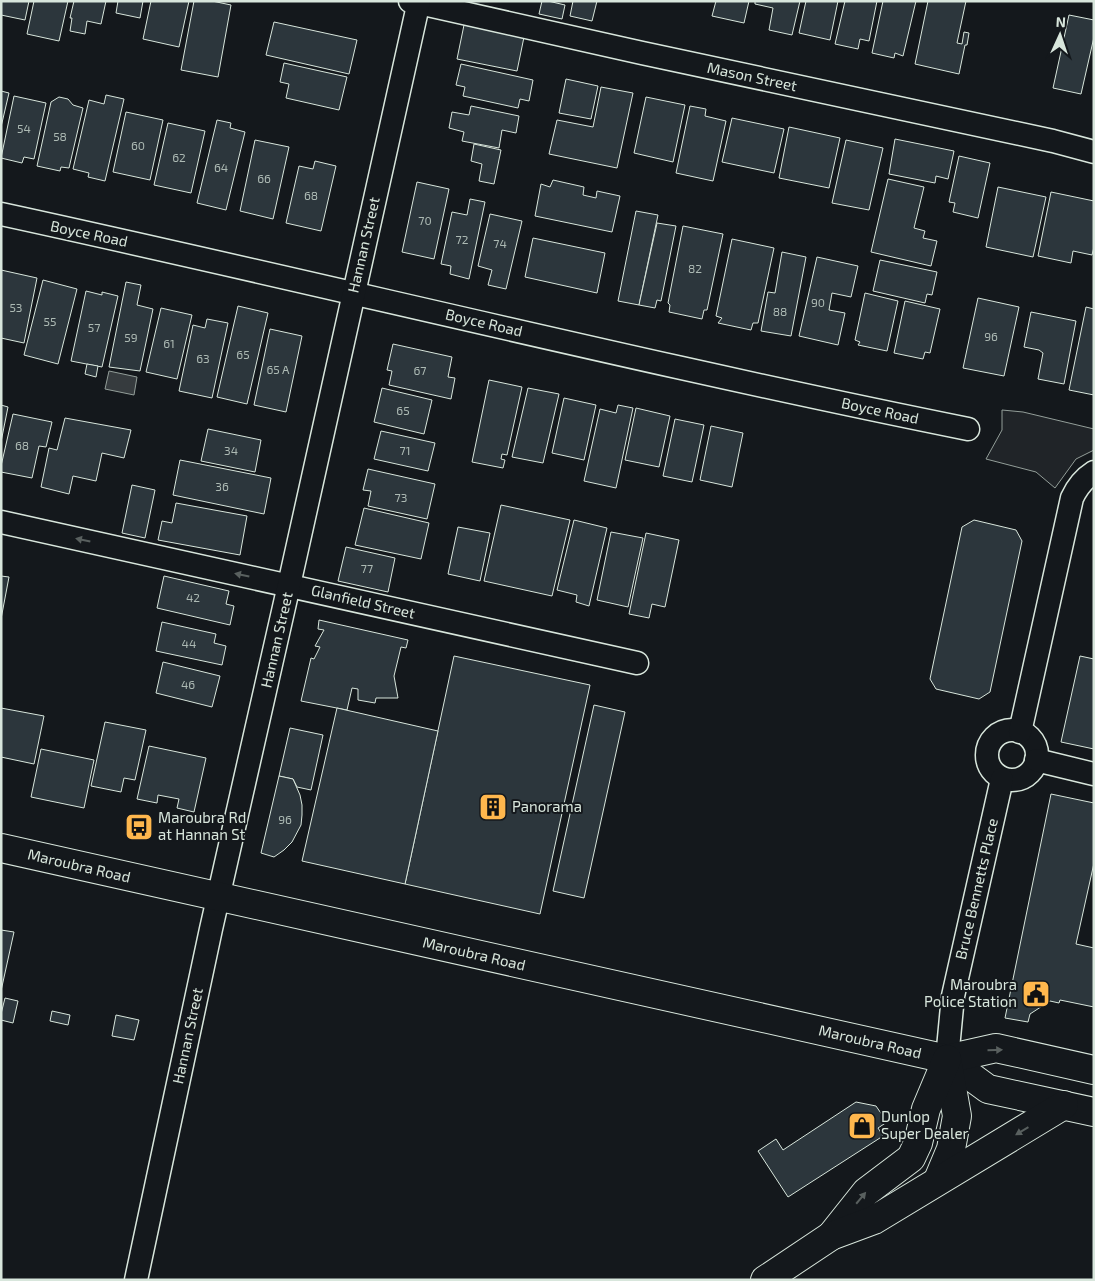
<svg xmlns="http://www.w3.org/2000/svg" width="1095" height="1281" font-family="'Exo 2',sans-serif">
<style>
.green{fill:#202428;stroke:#939e99}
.water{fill:#363b3e;stroke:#939e99}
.building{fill:#2c363c;stroke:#d8e6dc}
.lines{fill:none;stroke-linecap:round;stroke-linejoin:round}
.street-casing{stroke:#d8e6dc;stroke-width:25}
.secondary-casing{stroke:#d8e6dc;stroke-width:30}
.street{stroke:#14181c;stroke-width:22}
.secondary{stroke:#14181c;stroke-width:28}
.oneway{fill:#59605f}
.labels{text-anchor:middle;stroke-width:4;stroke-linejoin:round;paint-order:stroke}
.number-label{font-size:12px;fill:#adbab4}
.street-label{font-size:15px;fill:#d8e6dc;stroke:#14181c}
.poi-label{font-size:15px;fill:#d8e6dc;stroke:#14181c;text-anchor:start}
</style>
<rect width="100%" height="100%" fill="#14181c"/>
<polygon class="green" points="1002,410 1023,412 1094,429 1094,450 1076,459 1055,488 1036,472 986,459 1002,430"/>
<polygon class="water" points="109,371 137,377 134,395 105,389"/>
<g class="building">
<polygon points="1,1 29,1 25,20 1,15"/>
<polygon points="34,1 68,1 59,41 27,34"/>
<polygon points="74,1 106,1 101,24 87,21 85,34 70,31 72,18 70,18"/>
<polygon points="118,1 143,1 140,18 116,13"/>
<polygon points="151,1 189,1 179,47 143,39"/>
<polygon points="194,1 212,1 231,5 218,77 181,70"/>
<polygon points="542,1 548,1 565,5 562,19 539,14"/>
<polygon points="573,1 597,1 592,21 570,16"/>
<polygon points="716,1 749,1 744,23 712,16"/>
<polygon points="755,1 800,1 792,35 769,30 773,8 755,4"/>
<polygon points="806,1 838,1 830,40 799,33"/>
<polygon points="845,1 877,1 869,41 860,39 858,49 835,44"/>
<polygon points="883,1 916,1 903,56 895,53 894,58 872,53"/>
<polygon points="928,1 966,1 957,43 962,44 964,32 969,33 967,45 965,45 959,74 915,64"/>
<polygon points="1069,15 1094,20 1094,37 1081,94 1053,88"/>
<polygon points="274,22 357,40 349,74 266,55"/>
<polygon points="464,25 524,37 517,71 457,59"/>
<polygon points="284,63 347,77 339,110 286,98 289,84 280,82"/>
<polygon points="461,64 533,80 529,101 520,99 518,108 463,96 465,87 456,85"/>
<polygon points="566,79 598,86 591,119 559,113"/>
<polygon points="601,87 633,93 617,168 549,154 557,120 593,127"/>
<polygon points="1,91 9,93 1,127"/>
<polygon points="106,95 124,99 105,181 88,177 89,173 73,169 89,100 104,104"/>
<polygon points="14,96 46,103 34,159 24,157 22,163 1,158"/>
<polygon points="59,97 68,99 73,105 83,108 69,168 61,167 60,171 37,166 51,102"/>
<polygon points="646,97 685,105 673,162 634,153"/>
<polygon points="471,106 519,116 516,133 502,130 499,148 462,141 464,132 449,128 452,112 469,115"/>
<polygon points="690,106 706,109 705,116 726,121 713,181 676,173"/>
<polygon points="126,112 163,120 150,180 113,172"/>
<polygon points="732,118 784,129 774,173 722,162"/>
<polygon points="217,120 231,123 230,128 245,132 226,210 197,203"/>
<polygon points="168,123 205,131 191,193 154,185"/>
<polygon points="789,127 840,138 829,188 779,178"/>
<polygon points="895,139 954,151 948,179 936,176 935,183 889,174"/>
<polygon points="255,140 289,147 273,219 240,211"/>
<polygon points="846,140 883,148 869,210 832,203"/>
<polygon points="474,144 501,150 494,184 479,181 482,164 471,161"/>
<polygon points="959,156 990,163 978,218 953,212 955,203 949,202"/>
<polygon points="315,161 336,166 321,231 286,223 299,166 313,169"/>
<polygon points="888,179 924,187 914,228 925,231 923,238 937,241 931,266 871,252"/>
<polygon points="553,180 584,187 583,195 596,198 597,191 620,196 612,232 535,216 541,184 550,187"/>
<polygon points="417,182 449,189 434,259 402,252"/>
<polygon points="998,187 1046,197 1033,257 986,247"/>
<polygon points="1051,192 1094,201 1094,247 1092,255 1073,251 1071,263 1038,256"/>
<polygon points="470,199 485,202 469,279 450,274 451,266 441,264 452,212 467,215"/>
<polygon points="636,211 658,215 639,305 618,301"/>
<polygon points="490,214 522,221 506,289 488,285 492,270 478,266"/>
<polygon points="657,223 676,226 661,301 657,300 655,308 639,305"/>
<polygon points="683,226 723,234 707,310 704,310 702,319 669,312 670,305 668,303"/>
<polygon points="533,238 605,253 597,293 525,277"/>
<polygon points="732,239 774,248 758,323 753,323 751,330 718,323 722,318 716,316"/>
<polygon points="782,252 806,257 791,336 761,331 768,292 775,293"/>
<polygon points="817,257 858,266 851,297 832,293 829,310 845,313 838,345 799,336"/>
<polygon points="880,260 937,272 932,295 927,294 925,303 873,291"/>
<polygon points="1,270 37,278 24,343 1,338"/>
<polygon points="43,280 77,289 58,364 24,355"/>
<polygon points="126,282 141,285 137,305 153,309 140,371 109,367"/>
<polygon points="86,291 102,295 102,292 118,296 102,367 71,361"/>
<polygon points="865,293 898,301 887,351 858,345 860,342 855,340"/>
<polygon points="978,298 1019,307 1004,376 963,368"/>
<polygon points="905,301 940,309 930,353 925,352 923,359 894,353"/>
<polygon points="238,306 268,313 247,404 217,397"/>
<polygon points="1086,307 1094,309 1094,395 1069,390"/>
<polygon points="161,308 192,315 177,379 146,372"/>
<polygon points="1031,312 1076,321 1064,384 1038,379 1043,353 1039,350 1024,347"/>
<polygon points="207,319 228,323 212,398 179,391 193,325 205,328"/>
<polygon points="270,329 302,336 286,412 254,405"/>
<polygon points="393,344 452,357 448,377 455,378 451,399 389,385 392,371 387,370"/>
<polygon points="87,364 98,366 96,377 85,374"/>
<polygon points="489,380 522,387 507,455 502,454 501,459 505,460 503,468 472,462"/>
<polygon points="382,388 432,400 424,434 374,422"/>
<polygon points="528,388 559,394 543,463 512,457"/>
<polygon points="564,398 596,405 584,460 552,453"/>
<polygon points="1,405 8,407 1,442"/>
<polygon points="618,405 633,408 616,488 584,481 600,409 616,413"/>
<polygon points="636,408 670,416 659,467 625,460"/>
<polygon points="13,414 52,422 46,447 39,446 32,478 1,472 1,466"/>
<polygon points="65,418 131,430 124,458 102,453 96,481 73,476 69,494 41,487 49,448 57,450"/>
<polygon points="675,419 704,425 692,482 663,476"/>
<polygon points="711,426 743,433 732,487 700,480"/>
<polygon points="208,429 261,440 255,472 201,461"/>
<polygon points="381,431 435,443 428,471 374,459"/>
<polygon points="180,460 271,478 264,514 173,495"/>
<polygon points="368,469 435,484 427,519 368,506 371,491 363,490"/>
<polygon points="132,485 155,490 145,538 122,533"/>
<polygon points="176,503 247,516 240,555 158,540 162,521 172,523"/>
<polygon points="501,505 570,520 552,596 484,581"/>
<polygon points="364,508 429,523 421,559 355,545"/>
<polygon points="574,520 607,528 589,606 576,602 577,595 557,590"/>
<polygon points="974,520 1016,530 1022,541 990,692 979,699 936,689 930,679 962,527"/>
<polygon points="458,527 490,533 480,581 448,574"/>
<polygon points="611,532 643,538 628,607 597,600"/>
<polygon points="646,533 679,540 665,607 652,604 649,618 629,614"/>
<polygon points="346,547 395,558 388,592 338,581"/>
<polygon points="1,576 9,577 1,619"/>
<polygon points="164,576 229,591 226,604 234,606 230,625 157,608"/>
<polygon points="319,620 408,640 406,648 401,647 394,676 398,698 376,698 375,703 358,700 358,689 352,688 347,710 301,701 311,658 314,659 320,647 315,646 324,630 318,629"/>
<polygon points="162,622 216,634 214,643 226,646 222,665 156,651"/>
<polygon points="454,656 590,685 540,914 405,884"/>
<polygon points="1080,656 1094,659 1094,749 1061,742"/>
<polygon points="163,662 220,676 212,707 156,693"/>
<polygon points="594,705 625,712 584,898 553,891"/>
<polygon points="1,708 44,716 34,764 1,757"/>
<polygon points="337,708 438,731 405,884 302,861"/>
<polygon points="105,722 146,730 135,780 124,778 121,792 91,786"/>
<polygon points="290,728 323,735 311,790 297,787 293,779 279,776"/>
<polygon points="149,746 206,758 194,812 177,808 179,799 158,795 157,803 137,799"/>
<polygon points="41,749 94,760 84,808 31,797"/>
<polygon points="279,776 293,779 300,795 302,805 302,815 301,825 292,842 284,850 274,857 261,853"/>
<polygon points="1051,794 1094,803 1094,863 1076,944 1094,948 1094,1007 1060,1000 1059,1003 1050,1001 1030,1014 1028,1022 1005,1018"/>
<polygon points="1,930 14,932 1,991"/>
<polygon points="5,998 18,1001 13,1023 1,1020 1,1014"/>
<polygon points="52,1011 70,1015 68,1025 50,1021"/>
<polygon points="116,1015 139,1020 134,1040 112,1036"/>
<polygon points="856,1102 876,1106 887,1122 878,1128 883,1136 788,1197 758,1151 776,1139 783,1150"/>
</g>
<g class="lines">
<defs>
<g id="street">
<polyline points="410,1 642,53 1053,141 1094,152"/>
<path d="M 1,214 C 324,284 644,364 968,429"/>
<polyline points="1,522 637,663"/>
<circle cx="1012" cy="755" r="25"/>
<path d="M 1020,732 L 1072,498 C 1077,487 1083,479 1094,472"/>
<polyline points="1036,760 1094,774"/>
<polyline points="947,1059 953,996 1002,779"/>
<polyline points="136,1280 211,929 289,585 419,1"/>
</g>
<g id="secondary">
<polyline points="1,848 947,1059 988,1089 1094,1112"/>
<polyline points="947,1059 996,1048 1094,1070"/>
<polyline points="938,1180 951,1149 957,1116 947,1059"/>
<polyline points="831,1236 866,1192 911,1158 918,1143 926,1109 947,1059"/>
<polyline points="765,1280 831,1236 874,1220 1064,1105"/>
</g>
</defs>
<use href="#street" class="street-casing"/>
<use href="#secondary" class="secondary-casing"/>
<use href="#street" class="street"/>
<use href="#secondary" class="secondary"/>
</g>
<defs><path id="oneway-solid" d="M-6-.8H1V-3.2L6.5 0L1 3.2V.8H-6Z" transform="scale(1.25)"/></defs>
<g class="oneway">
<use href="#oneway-solid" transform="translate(83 540) rotate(-168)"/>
<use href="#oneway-solid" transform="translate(242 575) rotate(-168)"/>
<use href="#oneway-solid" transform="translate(995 1050) rotate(-2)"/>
<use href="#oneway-solid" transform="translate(1022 1131) rotate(149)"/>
<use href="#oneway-solid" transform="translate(861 1198) rotate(-50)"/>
</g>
<defs>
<symbol id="building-square" viewBox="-11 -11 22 22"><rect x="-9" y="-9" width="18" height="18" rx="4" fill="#ffb74d" stroke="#14181c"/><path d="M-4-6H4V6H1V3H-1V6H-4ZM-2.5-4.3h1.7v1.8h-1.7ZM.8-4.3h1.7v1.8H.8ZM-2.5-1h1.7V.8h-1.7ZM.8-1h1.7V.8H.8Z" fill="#111"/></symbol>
<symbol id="bus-square" viewBox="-11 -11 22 22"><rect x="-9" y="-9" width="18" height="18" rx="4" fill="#ffb74d" stroke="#14181c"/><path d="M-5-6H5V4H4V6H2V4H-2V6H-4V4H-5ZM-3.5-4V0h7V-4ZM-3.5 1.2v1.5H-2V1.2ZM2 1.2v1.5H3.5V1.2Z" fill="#111"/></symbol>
<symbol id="civic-square" viewBox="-11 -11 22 22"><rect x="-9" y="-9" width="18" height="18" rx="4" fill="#ffb74d" stroke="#14181c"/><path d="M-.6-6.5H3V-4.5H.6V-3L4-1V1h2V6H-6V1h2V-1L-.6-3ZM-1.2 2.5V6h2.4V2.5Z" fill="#111"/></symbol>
<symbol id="shop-square" viewBox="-11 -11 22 22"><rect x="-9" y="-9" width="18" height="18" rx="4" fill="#ffb74d" stroke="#14181c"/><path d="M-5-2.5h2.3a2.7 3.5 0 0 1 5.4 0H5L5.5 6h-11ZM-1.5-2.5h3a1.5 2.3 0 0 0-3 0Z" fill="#111"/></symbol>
</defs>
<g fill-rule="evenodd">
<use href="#building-square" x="477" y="791" width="32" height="32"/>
<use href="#bus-square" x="123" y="811" width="32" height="32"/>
<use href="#civic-square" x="1020" y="978" width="32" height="32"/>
<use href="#shop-square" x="846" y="1110" width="32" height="32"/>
</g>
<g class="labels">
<g class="number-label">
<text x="24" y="133">54</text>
<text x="60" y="141">58</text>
<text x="138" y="150">60</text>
<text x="179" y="162">62</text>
<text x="221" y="172">64</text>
<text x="264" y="183">66</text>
<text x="311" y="200">68</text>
<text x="425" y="225">70</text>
<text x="462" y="244">72</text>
<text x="500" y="248">74</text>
<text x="695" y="273">82</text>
<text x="818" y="307">90</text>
<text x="16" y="312">53</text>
<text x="780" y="316">88</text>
<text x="50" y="326">55</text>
<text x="94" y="332">57</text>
<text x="991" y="341">96</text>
<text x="131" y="342">59</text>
<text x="169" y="348">61</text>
<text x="243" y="359">65</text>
<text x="203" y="363">63</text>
<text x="278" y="374">65 A</text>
<text x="420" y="375">67</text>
<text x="403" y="415">65</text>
<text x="22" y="450">68</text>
<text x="231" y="455">34</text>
<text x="405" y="455">71</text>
<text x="222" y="491">36</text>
<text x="401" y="502">73</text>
<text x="367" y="573">77</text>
<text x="193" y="602">42</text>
<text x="189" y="648">44</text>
<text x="188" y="689">46</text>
<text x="285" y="824">96</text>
</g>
<g class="street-label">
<text transform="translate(752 77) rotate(12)" y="5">Mason Street</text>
<text transform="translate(89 234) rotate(12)" y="5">Boyce Road</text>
<text transform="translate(364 245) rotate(-77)" y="5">Hannan Street</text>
<text transform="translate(484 323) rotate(13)" y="5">Boyce Road</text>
<text transform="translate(880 411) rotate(12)" y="5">Boyce Road</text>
<text transform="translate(363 602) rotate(13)" y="5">Glanfield Street</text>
<text transform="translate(277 640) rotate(-77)" y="5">Hannan Street</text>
<text transform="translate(79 866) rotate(13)" y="5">Maroubra Road</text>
<text transform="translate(977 889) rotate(-77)" y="5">Bruce Bennetts Place</text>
<text transform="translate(474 954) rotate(13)" y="5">Maroubra Road</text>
<text transform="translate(188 1036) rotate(-78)" y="5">Hannan Street</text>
<text transform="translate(870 1042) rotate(13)" y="5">Maroubra Road</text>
</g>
<g class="poi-label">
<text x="512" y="812">Panorama</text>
<text x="158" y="823">Maroubra Rd<tspan x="158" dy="17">at Hannan St</tspan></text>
<text x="1017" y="990" text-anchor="end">Maroubra<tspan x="1017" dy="17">Police Station</tspan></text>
<text x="881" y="1122">Dunlop<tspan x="881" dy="17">Super Dealer</tspan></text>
</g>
</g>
<rect width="1095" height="1281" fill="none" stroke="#d8e6dc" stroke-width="5"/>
<g transform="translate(1060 35) rotate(3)" stroke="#14181c" stroke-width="4" paint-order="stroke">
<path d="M0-4L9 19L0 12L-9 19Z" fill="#d8e6dc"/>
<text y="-8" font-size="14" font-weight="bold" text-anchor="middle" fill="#d8e6dc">N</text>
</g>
</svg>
